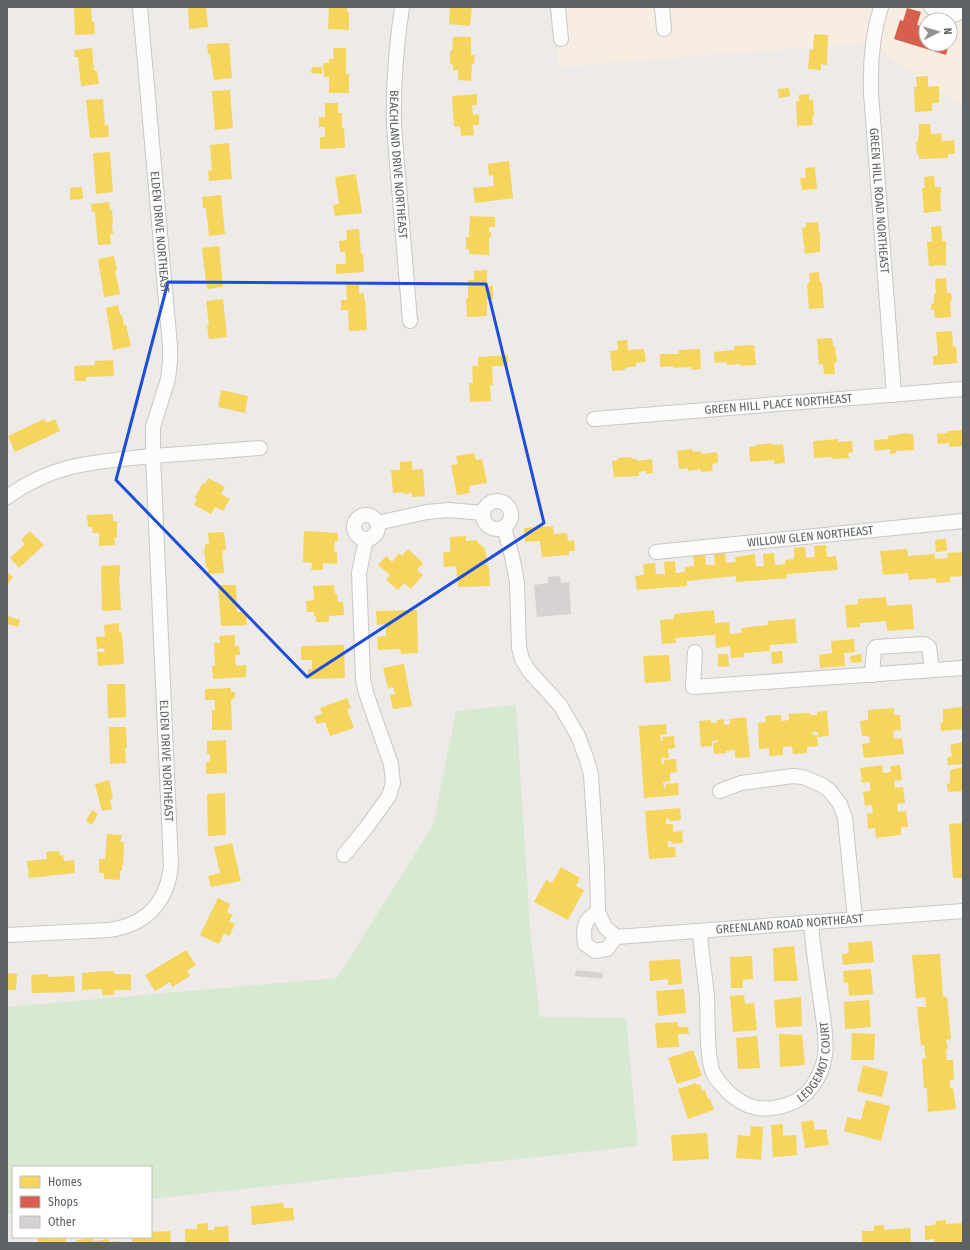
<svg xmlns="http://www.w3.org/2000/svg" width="970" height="1250" font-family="'Fira Sans Condensed',sans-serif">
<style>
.commercial{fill:#f7ede0;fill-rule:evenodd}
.green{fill:#d8e9d1}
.homes{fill:#f6d55c}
.shops{fill:#d6604d}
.building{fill:#d5d2d1}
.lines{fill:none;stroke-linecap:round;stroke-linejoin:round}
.minor-casing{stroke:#c8c8c8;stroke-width:16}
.minor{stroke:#fcfcfb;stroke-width:14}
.marked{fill:none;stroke:#1d4ed8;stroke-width:3;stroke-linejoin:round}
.labels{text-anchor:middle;stroke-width:4;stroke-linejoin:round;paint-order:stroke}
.street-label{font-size:12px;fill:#5c6266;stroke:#fff}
</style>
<rect width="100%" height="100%" fill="#edeae7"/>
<path class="commercial" d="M 554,7 L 963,7 L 963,105 L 867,43 L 559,67 ZM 926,20 L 950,20 L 950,44 L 926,44 Z"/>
<polygon class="green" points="516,705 530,928 540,1017 626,1018 638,1146 151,1199 151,1167 13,1167 13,1214 7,1214 7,1007 337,978 433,825 456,711"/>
<g class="homes">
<polygon points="74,7 91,7 92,22 94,22 95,34 75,35"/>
<polygon points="188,7 206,7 208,27 189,29"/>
<polygon points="329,7 347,7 347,12 349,12 349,30 328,29"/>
<polygon points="450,7 472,7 470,26 449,24"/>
<polygon points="814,34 828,35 827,65 821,64 821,70 808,69 810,49 813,50"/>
<polygon points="453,37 471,37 471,55 475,55 474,64 472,64 471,81 458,80 458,70 453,70 453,65 450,64 450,51 452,51"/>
<polygon points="229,43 232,78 214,80 210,54 208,54 207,44"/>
<polygon points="92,48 94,71 97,71 99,84 81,86 78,57 75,57 74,50"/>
<polygon points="333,48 346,48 346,74 349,74 349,93 329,93 329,77 324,77 323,63 329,63 329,59 334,59"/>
<polygon points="312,67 322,67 322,74 311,73"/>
<polygon points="928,76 928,87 939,86 939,103 932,103 932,111 915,112 914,87 917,87 916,77"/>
<polygon points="789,88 790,96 779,98 778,89"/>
<polygon points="230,90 233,128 215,130 212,91"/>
<polygon points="477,94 477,105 472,105 473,115 479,114 479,125 473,125 474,135 461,136 460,126 454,127 452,96"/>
<polygon points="809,94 809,100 813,100 814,117 812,117 813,125 797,126 796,101 799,101 799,95"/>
<polygon points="103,99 105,125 108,125 109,137 90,138 86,100"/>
<polygon points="325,103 338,103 338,113 342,113 342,128 344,128 345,148 320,149 320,137 325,137 325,127 319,127 319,117 325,117"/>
<polygon points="919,124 930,124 931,134 941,133 942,141 954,140 955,154 948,154 948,158 919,159 919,154 917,155 916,142 918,142 918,135 919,135"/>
<polygon points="229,143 232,179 209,181 208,171 212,170 210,145"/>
<polygon points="110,152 113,192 96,194 93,153"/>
<polygon points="509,161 513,198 475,203 473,188 494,186 493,175 489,176 488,164"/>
<polygon points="815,167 817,189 802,190 800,178 806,178 805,168"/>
<polygon points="356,174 358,191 359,191 362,213 335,216 333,205 339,204 335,177"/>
<polygon points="934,176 935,187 941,187 941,194 940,194 941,211 924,213 922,188 925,188 924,177"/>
<polygon points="82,187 83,199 70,200 70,188"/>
<polygon points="221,195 225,234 209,236 206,208 203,208 202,197"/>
<polygon points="109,202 110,210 112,210 113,223 112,223 113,234 110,234 111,244 98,245 95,212 92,212 91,204"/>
<polygon points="470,216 495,217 495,227 489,227 489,232 491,232 491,238 489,238 489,255 469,254 469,249 466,249 466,237 469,237"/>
<polygon points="818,222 819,233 820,233 820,252 805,254 802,228 806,227 806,223"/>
<polygon points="941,226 942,241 946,241 946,265 929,266 927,242 932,242 931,227"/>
<polygon points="359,229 361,254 363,254 364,272 336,274 336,264 346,264 345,252 340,252 339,241 347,240 346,230"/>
<polygon points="219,246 223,287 207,289 202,248"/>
<polygon points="114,256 117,270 115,271 120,294 104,297 98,259"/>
<polygon points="487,270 487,286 493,286 493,299 487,299 487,316 467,317 466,298 468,298 468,280 474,280 474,271"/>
<polygon points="819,272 820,282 822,283 824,308 809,309 807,284 810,282 809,273"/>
<polygon points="946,278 947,293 951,293 952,300 950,301 951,317 935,318 934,310 931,310 931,304 934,303 934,294 936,294 935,279"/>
<polygon points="359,283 359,294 364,293 364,298 365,300 367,330 349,331 348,310 341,310 341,300 347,300 346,284"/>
<polygon points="223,299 227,337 209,339 207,326 209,325 206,301"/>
<polygon points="118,305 120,315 122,315 124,326 126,325 131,346 113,350 106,308"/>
<polygon points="952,331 953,347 956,346 957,363 933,365 933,356 938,355 936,332"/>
<polygon points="832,338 833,346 835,346 837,363 834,363 835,374 824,374 823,364 819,365 817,339"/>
<polygon points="627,340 628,350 644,349 646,362 636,363 636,366 625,368 625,370 612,371 610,351 618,350 617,341"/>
<polygon points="754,345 756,365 741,366 740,364 727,365 726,362 715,363 714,352 734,350 734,346"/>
<polygon points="700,349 701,369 692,370 691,367 673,368 673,366 660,367 660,354 679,354 679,350"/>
<polygon points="508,355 508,366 492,366 493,385 490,385 491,401 470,402 469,383 473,383 472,366 478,366 478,357"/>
<polygon points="113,360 114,376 86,377 86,381 75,381 74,366 95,365 95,361"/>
<polygon points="221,390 248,396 245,413 218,407"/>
<polygon points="44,419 46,423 55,419 60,431 15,452 8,436"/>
<polygon points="963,430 963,446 949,447 949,443 938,444 937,434 947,433 947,431"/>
<polygon points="908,433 908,434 913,434 914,450 896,451 896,453 890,454 890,449 875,451 874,440 888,439 888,436"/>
<polygon points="838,439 838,442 852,441 853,452 848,453 849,458 832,459 832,457 814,458 813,441"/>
<polygon points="772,443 772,445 783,444 785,463 774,464 774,460 750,462 749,447 756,446 756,445"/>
<polygon points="692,449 693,452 701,451 702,454 717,452 718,463 712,464 713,471 701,472 700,469 688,471 688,468 679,469 677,451"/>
<polygon points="474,453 476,460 482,459 487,483 469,486 470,493 457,495 451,465 458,464 456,456"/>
<polygon points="631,457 632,459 637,459 637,461 652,459 653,473 646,474 646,471 639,472 639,476 614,477 612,461 618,460 618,458"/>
<polygon points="412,461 412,470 423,469 425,496 412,497 412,493 404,494 404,492 393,493 391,470 400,470 400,462"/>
<polygon points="208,478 225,487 221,494 230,499 223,511 215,507 211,514 194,505 197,499 195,497 203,483 205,484"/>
<polygon points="113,514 113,521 117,521 117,538 114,537 115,545 99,546 99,533 93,533 92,527 88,527 87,515"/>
<polygon points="553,526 554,534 567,533 568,541 574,540 575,551 569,551 569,555 542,557 540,541 525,542 524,528"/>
<polygon points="30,531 44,545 19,568 10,558 25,544 21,540"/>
<polygon points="304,531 338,533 338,541 335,541 334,552 337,552 337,564 323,563 323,570 311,570 312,563 303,562"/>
<polygon points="224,532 226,550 222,551 224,573 208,574 208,568 206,567 204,550 205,550 205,544 209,544 208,533"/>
<polygon points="466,536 466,541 477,540 478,543 481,545 485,549 487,566 489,567 490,586 458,587 456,566 444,567 443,552 450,552 450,537"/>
<polygon points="946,539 947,551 936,552 935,540"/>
<polygon points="826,545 827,557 836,556 838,570 787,574 787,578 736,582 736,576 687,581 687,586 637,590 635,576 644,575 643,564 655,563 656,574 665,574 664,562 675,561 676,573 685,572 685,567 694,566 693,555 705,554 706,565 715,565 714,553 725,552 726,563 736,562 735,557 755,554 756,566 764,566 763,554 774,553 775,565 785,564 785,560 794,559 794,548 805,547 806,558 815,557 814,546"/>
<polygon points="408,549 423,563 417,570 423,575 411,589 404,583 398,590 386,580 390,575 378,565 386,556 392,562 399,553 402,556"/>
<polygon points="907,549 908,556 935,554 935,559 948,558 947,553 963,552 963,576 950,577 950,582 936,583 936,578 909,580 908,573 883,575 880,551"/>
<polygon points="120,565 120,575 119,575 121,610 102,611 101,566"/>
<polygon points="7,572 13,577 7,585"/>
<polygon points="218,585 236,585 237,612 246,612 247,625 221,626"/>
<polygon points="334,585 335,594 337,594 338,602 343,602 344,615 329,616 329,622 316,622 316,616 314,616 314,612 307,612 306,601 314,600 313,586"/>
<polygon points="886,597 887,606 912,604 914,629 887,631 886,621 860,623 860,627 847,628 845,605 858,604 858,599"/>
<polygon points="417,610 418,653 401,654 400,649 378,650 377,637 386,636 386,624 377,625 376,611"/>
<polygon points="714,610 715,623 729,622 730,634 742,633 741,628 768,625 768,621 795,619 797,643 770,645 770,651 744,653 744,657 731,658 730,646 716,648 715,635 675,638 676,643 662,644 660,620 674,619 674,614"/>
<polygon points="7,616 20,620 18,627 7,624"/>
<polygon points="119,623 119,632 122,633 124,664 98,666 97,652 105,652 104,648 97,649 96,637 105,637 104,625"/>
<polygon points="235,635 235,646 239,646 240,655 235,655 236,666 246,665 246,677 213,679 212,666 215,666 214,643 220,643 219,636"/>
<polygon points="854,639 855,652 844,653 845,666 820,668 819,655 832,653 831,641"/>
<polygon points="344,645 345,678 308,679 308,669 312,669 312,660 301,660 301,646"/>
<polygon points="782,651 783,663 772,664 771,652"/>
<polygon points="718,654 728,654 729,666 718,667"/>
<polygon points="861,654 862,662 851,663 850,656"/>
<polygon points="669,655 671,681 645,683 643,656"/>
<polygon points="404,664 412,706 393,709 390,695 395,694 393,687 388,688 383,668"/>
<polygon points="107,684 125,684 126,717 108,718"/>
<polygon points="231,688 231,692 235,692 235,697 231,700 232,730 212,730 212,710 215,710 215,700 205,700 205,689"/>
<polygon points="347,698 351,708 347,709 354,728 330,736 325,722 317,724 314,717 322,714 320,708"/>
<polygon points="963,707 963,729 941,731 940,723 943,723 943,709"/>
<polygon points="894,708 894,715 900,715 901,730 893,731 894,739 902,738 904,754 864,758 862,744 870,743 869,736 862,736 860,721 868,720 868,710"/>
<polygon points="827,711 829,736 818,737 818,732 812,732 813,735 817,735 818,746 807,747 807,753 793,754 792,746 783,747 783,755 769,756 769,748 759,749 758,723 766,722 765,716 781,715 781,721 789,720 789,714 810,713 810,715 817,715 817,712"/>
<polygon points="746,717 750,757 735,758 735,750 726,751 726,753 714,754 713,743 718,742 718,740 712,741 712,746 701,747 699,721 711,720 711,723 717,723 717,720 724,719 724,725 730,724 730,719"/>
<polygon points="666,724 667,734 660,735 661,741 663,741 662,737 674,736 675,748 668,749 669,758 661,758 662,764 664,764 664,760 676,759 677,772 670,773 670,781 663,782 664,788 666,787 666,784 678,783 679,795 644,798 639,726"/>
<polygon points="109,727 126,727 127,748 125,748 126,763 110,764"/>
<polygon points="226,740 227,773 206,774 206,762 210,761 210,754 207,754 207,741"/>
<polygon points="963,742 963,764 948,765 947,758 952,756 950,745"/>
<polygon points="882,765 883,773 891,772 890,766 900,765 902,780 894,781 895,788 903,787 905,803 897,804 898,812 906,811 908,827 901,827 901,835 876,838 875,828 868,829 867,814 873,813 872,805 865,806 863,792 870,791 870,782 862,783 860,768"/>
<polygon points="963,767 963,791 948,792 947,784 950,783 950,770"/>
<polygon points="109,780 113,798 110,800 112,809 102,811 95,784"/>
<polygon points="225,793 226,835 208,836 207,794"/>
<polygon points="680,808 681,820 670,821 669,819 666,818 666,824 673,824 673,832 682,831 683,843 672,844 671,841 668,841 668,847 675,847 676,857 649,859 645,811"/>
<polygon points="92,810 98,814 92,825 86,821"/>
<polygon points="963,823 963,878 953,878 949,824"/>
<polygon points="107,834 122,835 120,842 124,842 123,865 122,865 122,871 120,871 120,880 104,879 104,873 99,873 99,859 105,859"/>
<polygon points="232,843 241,881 211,887 208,876 220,873 214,847"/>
<polygon points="59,851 60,856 63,855 64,861 74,860 75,873 29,878 27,861 47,859 46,852"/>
<polygon points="561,867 580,878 576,886 584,890 568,920 534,902 546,880 552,883"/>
<polygon points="218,898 230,904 227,912 233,915 229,921 235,924 229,936 224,933 219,944 200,935"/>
<polygon points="872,941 874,962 843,965 842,954 849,953 848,943"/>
<polygon points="794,946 798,981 774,981 773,948"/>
<polygon points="186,950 196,965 187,971 190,976 172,987 170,982 155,991 145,975"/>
<polygon points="940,954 943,997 947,997 951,1039 946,1040 948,1049 946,1049 947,1060 953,1060 954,1080 950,1080 950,1088 953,1088 956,1109 928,1112 927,1088 924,1088 922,1058 926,1059 924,1045 921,1045 917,1007 926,1007 925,997 916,998 912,955"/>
<polygon points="752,956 753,979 743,980 743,988 731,988 730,957"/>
<polygon points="680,959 682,984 668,985 668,979 650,981 649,961"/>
<polygon points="871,969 873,994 849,996 848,982 844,983 843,971"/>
<polygon points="114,971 114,974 131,974 131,990 114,990 114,995 102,995 102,989 82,990 82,973 88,973 88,972"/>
<polygon points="7,973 17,974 16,990 7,990"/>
<polygon points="48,974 48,977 74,976 75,992 32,993 31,975"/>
<polygon points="684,989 686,1013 658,1016 656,991"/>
<polygon points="744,995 745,1004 754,1003 757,1030 733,1032 730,996"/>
<polygon points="801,997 802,1026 776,1028 774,1000"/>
<polygon points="869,1000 871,1027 845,1029 844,1002"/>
<polygon points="678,1022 678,1027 688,1027 689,1034 678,1034 679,1047 657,1048 655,1023"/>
<polygon points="852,1033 875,1034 874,1060 851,1060"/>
<polygon points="779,1034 802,1035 805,1065 780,1067"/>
<polygon points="757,1036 760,1068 738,1069 736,1038"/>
<polygon points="693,1050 702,1076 677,1084 668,1058"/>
<polygon points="863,1065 888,1072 882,1097 857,1091"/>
<polygon points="696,1083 697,1085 700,1084 702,1091 705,1090 708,1099 710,1099 714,1110 688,1119 678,1089"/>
<polygon points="866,1100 890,1106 881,1141 844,1131 847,1117 861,1120"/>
<polygon points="813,1120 815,1130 826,1129 829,1145 805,1148 801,1122"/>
<polygon points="783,1124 783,1136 796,1135 797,1155 773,1157 771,1125"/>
<polygon points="751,1126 763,1127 761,1160 736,1158 738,1135 750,1136"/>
<polygon points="707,1133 709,1159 673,1161 671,1135"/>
<polygon points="283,1203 284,1208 293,1208 294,1220 252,1225 251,1206"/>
<polygon points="946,1220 946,1224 963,1223 963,1241 962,1243 934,1243 934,1239 925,1240 925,1226 935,1225 936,1221"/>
<polygon points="208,1223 208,1230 214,1230 214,1227 228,1226 229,1243 185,1243 185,1229 197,1229 197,1224"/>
<polygon points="884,1225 884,1230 910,1228 911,1243 862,1243 862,1231 874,1231 874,1226"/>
<polygon points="170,1231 171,1243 132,1243 132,1237 151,1237 151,1232"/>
<polygon points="37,1237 50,1237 50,1239 66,1238 66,1243 38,1243"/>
<polygon points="93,1238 94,1241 108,1239 110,1242 119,1241 120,1243 77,1243 76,1240"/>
</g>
<polygon class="shops" points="907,8 921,12 917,25 926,27 926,44 949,44 946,55 894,39 900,20 903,21"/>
<g class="building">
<polygon points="560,576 561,583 569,582 571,614 537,617 534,585 548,583 548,577"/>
<polygon points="576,970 603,973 602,979 575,976"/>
</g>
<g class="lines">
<defs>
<g id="minor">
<path id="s1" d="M 140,7 L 170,346 L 170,361 L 168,379 L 153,427 L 153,456 L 260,448"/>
<path id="s2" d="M 402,7 C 396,47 393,86 394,126 L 410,321"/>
<polyline points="558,7 561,39"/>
<polyline points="662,7 664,29"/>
<path id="s3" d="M 881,7 C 872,35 870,64 871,93 L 894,395"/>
<path d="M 931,7 C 937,13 950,18 958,13 L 961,7"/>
<path id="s4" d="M 594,419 L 963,389"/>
<path id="s5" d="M 7,497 C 56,462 96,462 153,456 L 171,866 C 167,902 146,925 109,930 L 7,935"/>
<circle cx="497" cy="515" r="14"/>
<circle cx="366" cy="527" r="12"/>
<polyline points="377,523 427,512 449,510 483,513"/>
<polyline points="504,527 512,556 517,582 519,648 522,659 529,671 560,705 578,736 587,760 591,775 597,867 598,912 605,927 616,937"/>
<path id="s6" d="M 656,552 L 963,521"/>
<polyline points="695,652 693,687 963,668"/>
<polyline points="872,675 874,650 876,647 924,644 929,647 932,670"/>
<polyline points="720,791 741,783 793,776 803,777 822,785 829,790 840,804 845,818 855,919"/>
<polyline points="344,855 366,828 389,796 393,783 391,764 366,693 363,679 359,573 366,539"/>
<path d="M 598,912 C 583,919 583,929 585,944 L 595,951 L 607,949 L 616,937"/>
<path id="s7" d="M 700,931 C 701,953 705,975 707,997 C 708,1017 706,1055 713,1073 C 716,1079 721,1084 726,1090 C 745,1109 764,1113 789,1104 C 809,1097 822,1076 825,1055 C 827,1042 824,1023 822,1010 C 818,981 813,952 811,922"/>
<path id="s8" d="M 616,937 L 963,911"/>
</g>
</defs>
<use href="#minor" class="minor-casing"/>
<use href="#minor" class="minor"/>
</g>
<path class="marked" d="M 168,282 L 486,284 L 544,523 L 307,677 L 116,480 Z"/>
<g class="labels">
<g class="street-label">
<text dy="4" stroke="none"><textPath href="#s2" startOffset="158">BEACHLAND DRIVE NORTHEAST</textPath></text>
<text dy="4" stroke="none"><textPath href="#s3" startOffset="195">GREEN HILL ROAD NORTHEAST</textPath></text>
<text dy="4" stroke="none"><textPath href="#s1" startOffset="226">ELDEN DRIVE NORTHEAST</textPath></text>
<text dy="4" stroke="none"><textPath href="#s4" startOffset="185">GREEN HILL PLACE NORTHEAST</textPath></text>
<text dy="4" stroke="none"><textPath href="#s6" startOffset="155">WILLOW GLEN NORTHEAST</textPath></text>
<text dy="4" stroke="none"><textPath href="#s5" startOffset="459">ELDEN DRIVE NORTHEAST</textPath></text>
<text dy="4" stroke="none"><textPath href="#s8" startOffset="174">GREENLAND ROAD NORTHEAST</textPath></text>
<text dy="4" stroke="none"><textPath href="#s7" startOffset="287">LEDGEMOT COURT</textPath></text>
</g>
</g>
<rect width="970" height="1250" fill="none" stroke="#5c6266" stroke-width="16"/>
<rect x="12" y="1166" width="140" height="72" fill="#ffffff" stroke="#bec0c2"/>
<rect x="20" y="1176" width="20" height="12" fill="#f6d55c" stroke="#bec0c2"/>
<text x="48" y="1186" font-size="12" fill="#5c6266">Homes</text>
<rect x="20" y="1196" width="20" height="12" fill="#d6604d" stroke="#bec0c2"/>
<text x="48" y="1206" font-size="12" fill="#5c6266">Shops</text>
<rect x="20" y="1216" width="20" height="12" fill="#d5d2d1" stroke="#bec0c2"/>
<text x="48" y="1226" font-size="12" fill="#5c6266">Other</text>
<g transform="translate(938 32) rotate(85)"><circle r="19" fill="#ffffff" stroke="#bec0c2"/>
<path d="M0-3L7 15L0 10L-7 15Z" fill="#8f9293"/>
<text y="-6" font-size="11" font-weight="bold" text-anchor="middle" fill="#5c6266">N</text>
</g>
</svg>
